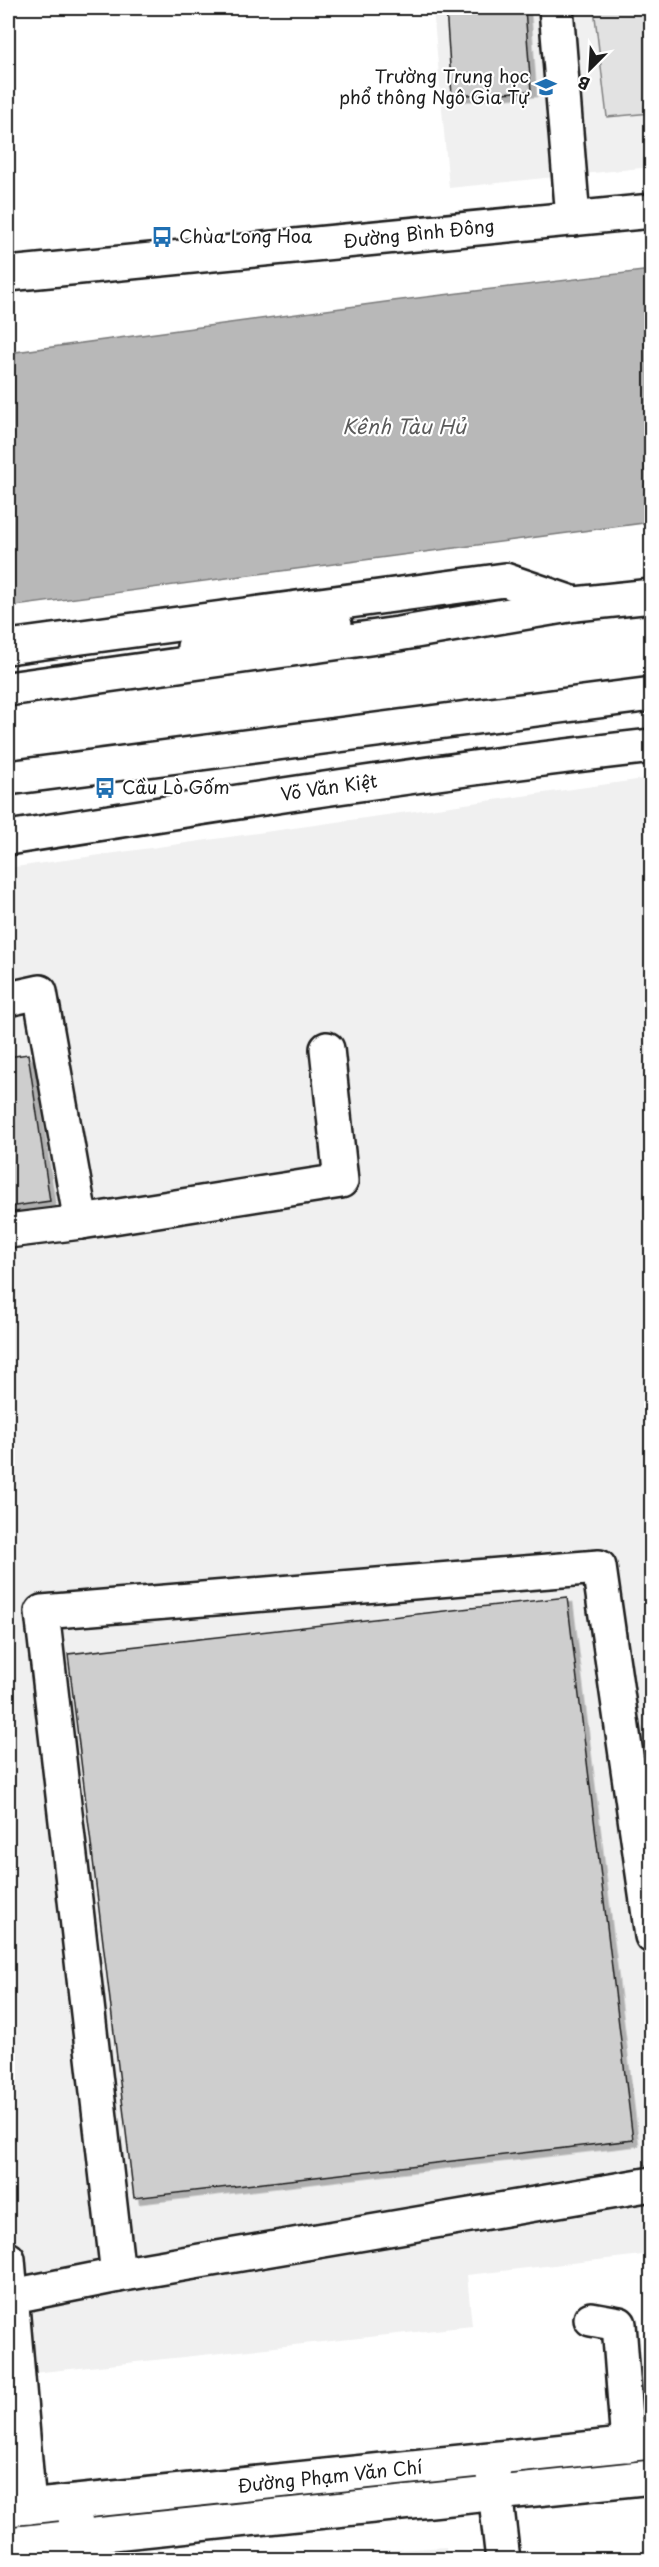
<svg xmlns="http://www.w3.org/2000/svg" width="659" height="2567" font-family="'Playpen Sans',sans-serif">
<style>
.built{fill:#f0f0f0}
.green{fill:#e2e2e2;stroke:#7f7f7f;stroke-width:1.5}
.water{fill:#b8b8b8;stroke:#7a7a7a;stroke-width:1.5}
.building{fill:#cecece;stroke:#1c1c1c;stroke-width:1.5;filter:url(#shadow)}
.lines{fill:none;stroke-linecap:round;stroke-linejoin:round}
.minor-casing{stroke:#1c1c1c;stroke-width:38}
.major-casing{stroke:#1c1c1c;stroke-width:38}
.highway-casing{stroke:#1c1c1c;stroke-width:38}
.minor{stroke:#fff;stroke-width:33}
.major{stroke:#fff;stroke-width:33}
.highway{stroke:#fff;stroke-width:33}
.labels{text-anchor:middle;stroke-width:4.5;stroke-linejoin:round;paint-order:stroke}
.poi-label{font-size:18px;fill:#1c1c1c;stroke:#fff;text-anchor:start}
.street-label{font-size:18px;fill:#1c1c1c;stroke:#fff}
.water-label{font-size:20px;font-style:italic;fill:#5a5a5a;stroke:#fff}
</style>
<defs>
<filter id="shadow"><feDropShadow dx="5.5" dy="5.5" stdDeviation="0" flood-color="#0004"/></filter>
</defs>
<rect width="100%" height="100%" fill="#fff"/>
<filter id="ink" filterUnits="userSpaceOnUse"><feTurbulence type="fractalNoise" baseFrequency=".0167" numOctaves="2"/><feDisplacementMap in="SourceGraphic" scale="12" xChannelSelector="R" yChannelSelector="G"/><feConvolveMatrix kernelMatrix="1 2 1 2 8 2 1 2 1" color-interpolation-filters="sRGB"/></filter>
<g filter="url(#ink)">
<g class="built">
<polygon points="433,8 651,8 651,167 449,188"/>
<polygon points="651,778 652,1457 645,1458 652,1548 651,2254 467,2275 472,2326 33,2373 44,2482 8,2486 8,868"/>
<polygon points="446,2547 446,2559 252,2559"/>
</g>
<polygon class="green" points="594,8 651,8 651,113 607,117"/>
<polygon class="water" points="651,270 651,522 8,607 8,353 393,301"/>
<g class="building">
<polygon points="446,8 525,8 531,91 452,96"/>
<polygon points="28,1054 50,1201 8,1207 8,1057"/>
<polygon points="567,1597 633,2140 134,2198 68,1654"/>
</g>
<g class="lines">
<defs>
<g id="minor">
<polyline points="556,8 573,219"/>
<polyline points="8,274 652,211"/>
<polyline points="8,999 40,992 81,1222"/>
<polyline points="8,1231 81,1222 341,1181 327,1049"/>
<polyline points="8,2259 29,2507"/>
<polyline points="118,2275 42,1612 599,1567 652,1936"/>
<polyline points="8,2297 118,2275 652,2184"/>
<polyline points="591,2319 619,2324 628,2445"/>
<polyline points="492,2465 503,2560"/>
<polyline points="74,2508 80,2560"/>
</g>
<g id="major">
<polyline points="8,647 505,580 575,604"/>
<polyline points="194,647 335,625"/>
<path d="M 8,838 C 222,804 436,770 652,746"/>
<polyline points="8,2509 652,2442"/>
<polyline points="8,2544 652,2477"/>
</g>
<g id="highway">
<polyline points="8,689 398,634 575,604 652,596"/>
<polyline points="8,778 652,694"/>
</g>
</defs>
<use href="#minor" class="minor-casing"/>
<use href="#major" class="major-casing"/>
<use href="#highway" class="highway-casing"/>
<use href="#minor" class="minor"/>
<use href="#major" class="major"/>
<use href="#highway" class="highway"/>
</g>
</g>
<defs>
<symbol id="school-bare" viewBox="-9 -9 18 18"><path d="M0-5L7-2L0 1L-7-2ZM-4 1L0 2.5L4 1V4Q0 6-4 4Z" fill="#1f6fb2" stroke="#fff" stroke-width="2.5" paint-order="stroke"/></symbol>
<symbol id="bus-bare" viewBox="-9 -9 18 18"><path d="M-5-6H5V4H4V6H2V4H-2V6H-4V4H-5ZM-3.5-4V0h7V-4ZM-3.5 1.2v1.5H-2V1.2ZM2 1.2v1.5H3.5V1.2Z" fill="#1f6fb2" stroke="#fff" stroke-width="2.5" paint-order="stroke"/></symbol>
</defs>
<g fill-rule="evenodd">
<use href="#school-bare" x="531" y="72" width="30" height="30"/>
<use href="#bus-bare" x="147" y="222" width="30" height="30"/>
<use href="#bus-bare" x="90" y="773" width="30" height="30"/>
</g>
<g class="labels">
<g class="poi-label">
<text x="529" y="83" text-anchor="end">Trường Trung học<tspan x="529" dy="21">phổ thông Ngô Gia Tự</tspan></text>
<text x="179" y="243">Chùa Long Hoa</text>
<text x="122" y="794">Cầu Lò Gốm</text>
</g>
<g class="street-label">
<text transform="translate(419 234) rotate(-6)" y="6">Đường Bình Đông</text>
<text transform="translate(329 788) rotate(-8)" y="6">Võ Văn Kiệt</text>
<text transform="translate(330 2477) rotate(-6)" y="6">Đường Phạm Văn Chí</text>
</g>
<g class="water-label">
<text x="404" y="434">Kênh Tàu Hủ</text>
</g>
</g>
<rect width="659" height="2567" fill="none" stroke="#fff" stroke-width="30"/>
<rect x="15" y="15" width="629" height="2537" fill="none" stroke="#1c1c1c" stroke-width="2" filter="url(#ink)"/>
<g transform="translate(590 69) rotate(204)" stroke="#ffffff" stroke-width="4.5" paint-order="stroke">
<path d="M0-4.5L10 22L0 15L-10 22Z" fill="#1c1c1c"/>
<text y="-9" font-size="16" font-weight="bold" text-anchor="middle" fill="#1c1c1c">B</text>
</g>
</svg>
